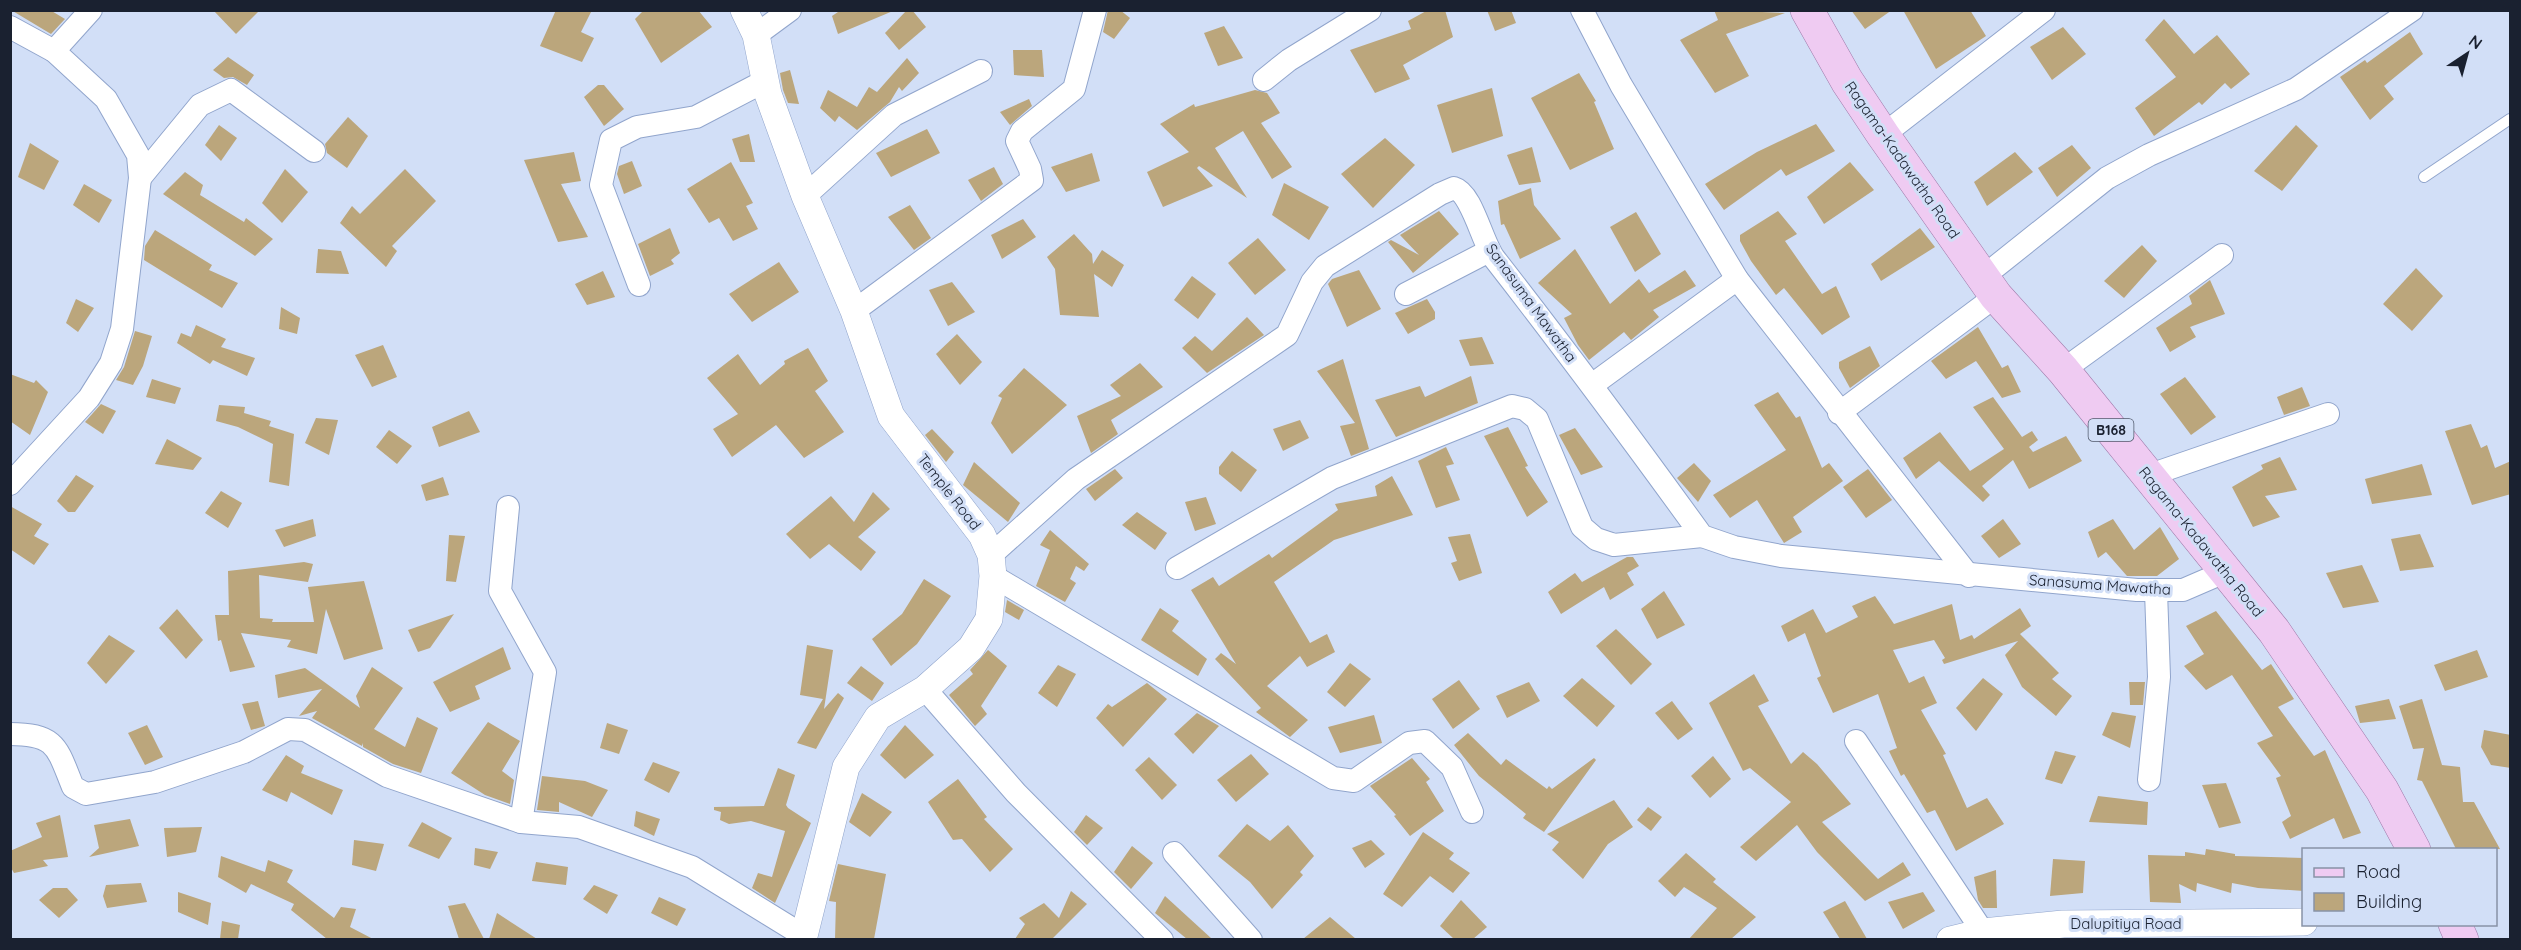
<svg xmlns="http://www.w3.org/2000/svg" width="2521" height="950" font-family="Quicksand,sans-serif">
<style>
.building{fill:#bba67c}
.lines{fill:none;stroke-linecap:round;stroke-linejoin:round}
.service-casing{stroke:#91a5cc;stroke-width:12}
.minor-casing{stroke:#91a5cc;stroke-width:24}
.tertiary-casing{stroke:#91a5cc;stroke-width:28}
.primary-casing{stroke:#9e79a9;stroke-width:34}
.service{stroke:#fff;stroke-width:10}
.minor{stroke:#fff;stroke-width:22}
.tertiary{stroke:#fff;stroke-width:27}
.primary{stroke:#efcbf2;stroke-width:33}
.labels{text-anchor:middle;stroke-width:6;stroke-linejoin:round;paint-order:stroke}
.shield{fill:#d2dff7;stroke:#515a6c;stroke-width:1.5}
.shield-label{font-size:14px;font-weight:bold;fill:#1a2130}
.street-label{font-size:15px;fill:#1a2130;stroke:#d2dff7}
</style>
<rect width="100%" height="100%" fill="#d2dff7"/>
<g class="building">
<polygon points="11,10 50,10 65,19 51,34"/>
<polygon points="213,10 260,10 236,34"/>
<polygon points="556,10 592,10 581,32 594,38 582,62 540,46"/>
<polygon points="644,10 698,10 712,27 661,63 635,19"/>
<polygon points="841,10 893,10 893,11 838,34 832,16"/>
<polygon points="907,10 912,10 926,27 899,50 885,33"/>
<polygon points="1108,10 1120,10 1130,18 1114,39 1103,32"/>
<polygon points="1428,10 1445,10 1453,37 1403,65 1410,79 1375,93 1350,50 1411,29 1408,21"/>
<polygon points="1487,10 1511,10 1516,23 1495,31"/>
<polygon points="1714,10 1785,13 1726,34 1749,76 1715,93 1680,40 1718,20"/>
<polygon points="1851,10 1892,10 1865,29"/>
<polygon points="1903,10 1970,10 1986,36 1936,69"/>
<polygon points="2164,19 2194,54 2217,35 2250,74 2231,89 2225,83 2202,105 2199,102 2154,136 2135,108 2176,77 2145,40"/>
<polygon points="1224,26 1243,58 1218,66 1204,33"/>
<polygon points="2063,27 2086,54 2052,80 2030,47"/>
<polygon points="2410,32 2423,54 2384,86 2394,99 2370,120 2340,77 2365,60 2367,63"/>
<polygon points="1013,50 1042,50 1044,77 1014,75"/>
<polygon points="228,57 254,75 247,85 233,77 224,78 213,70"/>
<polygon points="907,58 919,73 902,91 899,87 890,102 857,130 839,116 835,122 820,108 828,90 857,107 869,87 877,92"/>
<polygon points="790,70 799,104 788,103 783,90 780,73"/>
<polygon points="1579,73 1596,101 1594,102 1614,149 1570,170 1531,98"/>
<polygon points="598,85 604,85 624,109 604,126 584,97"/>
<polygon points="1492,88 1503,136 1452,153 1437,105"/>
<polygon points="1255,90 1267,93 1280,113 1261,123 1292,167 1272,179 1243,131 1215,148 1247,198 1199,166 1197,168 1213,186 1163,207 1147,172 1189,152 1160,124 1194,104 1195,107"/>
<polygon points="1029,99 1032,106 1010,125 1000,112"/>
<polygon points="348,117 368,136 347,168 327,153 325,144"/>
<polygon points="1816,124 1835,151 1786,176 1781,169 1724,210 1705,184 1757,152"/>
<polygon points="219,125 237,138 221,161 205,145"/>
<polygon points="2296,125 2318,146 2282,191 2254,171"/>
<polygon points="927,129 940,153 891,177 876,153"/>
<polygon points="749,134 755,162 740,162 732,139"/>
<polygon points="1385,138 1415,165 1373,208 1341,174"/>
<polygon points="30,143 59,161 44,190 18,177"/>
<polygon points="2072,145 2091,168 2057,197 2038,168"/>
<polygon points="1532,147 1541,182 1519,185 1507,155"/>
<polygon points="574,152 581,181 561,184 588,237 558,242 524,160"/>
<polygon points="2015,152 2033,172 1987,206 1974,182"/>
<polygon points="1092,153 1100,181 1066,192 1051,167"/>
<polygon points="632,161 642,186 624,194 617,174 619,166"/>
<polygon points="731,162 753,203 746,206 758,229 733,241 719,218 709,223 687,189"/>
<polygon points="1850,162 1874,190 1824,224 1807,197"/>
<polygon points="994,167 1003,184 981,201 968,180"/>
<polygon points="285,169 308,192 282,223 262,203"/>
<polygon points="405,169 436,201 392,246 397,251 386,267 340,223 352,206 360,214"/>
<polygon points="185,172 203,185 200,195 244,222 246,218 273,239 255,256 163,194"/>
<polygon points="1284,183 1329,207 1309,240 1272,215"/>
<polygon points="84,184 112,200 99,223 73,205"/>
<polygon points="1531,188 1534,205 1561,239 1520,259 1504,224 1501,225 1498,201"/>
<polygon points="910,205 931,238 914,250 888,217"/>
<polygon points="1439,211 1459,234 1413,273 1388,242 1391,240 1419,255 1400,235"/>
<polygon points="1778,211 1797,234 1785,241 1822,294 1836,286 1850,317 1822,335 1784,288 1776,295 1751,261 1740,241 1740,235"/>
<polygon points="1636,212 1661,254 1635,272 1610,227"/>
<polygon points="1023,219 1036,237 1002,259 991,235"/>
<polygon points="670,228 680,253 671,260 674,264 650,276 638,244"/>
<polygon points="1920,228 1935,247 1881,281 1871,264"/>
<polygon points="155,230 212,265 209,270 238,283 222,308 144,260 145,246"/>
<polygon points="1074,234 1092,254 1093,264 1102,250 1124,265 1112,287 1094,274 1099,317 1060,315 1055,269 1047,257"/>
<polygon points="1258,238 1286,270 1255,295 1228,263"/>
<polygon points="2142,245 2157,261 2124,298 2104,281"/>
<polygon points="318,249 341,251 349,274 316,273"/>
<polygon points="1575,249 1610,304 1639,279 1649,293 1685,270 1696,286 1653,310 1659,317 1631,340 1624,332 1589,360 1578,345 1564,318 1572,314 1538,283"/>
<polygon points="779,262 799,292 752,322 729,294"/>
<polygon points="2416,268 2443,296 2412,331 2383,304"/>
<polygon points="1359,270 1381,309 1347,327 1328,284 1332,279"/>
<polygon points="603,271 615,297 587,305 575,284"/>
<polygon points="1192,276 1216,294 1198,319 1174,300"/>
<polygon points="2210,280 2225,314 2190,327 2196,337 2170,352 2156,328 2192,304 2189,296"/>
<polygon points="952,282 975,312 948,326 929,290"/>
<polygon points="76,299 94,308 78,332 66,323"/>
<polygon points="1427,299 1435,312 1435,319 1408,334 1395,313"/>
<polygon points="281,307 300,318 297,334 279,329"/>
<polygon points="1247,317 1264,335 1207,373 1182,348 1195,336 1212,351"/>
<polygon points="196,325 226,339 221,347 255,358 247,376 213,360 210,364 177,343 181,333 191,337"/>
<polygon points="1978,327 2002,368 2008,365 2021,392 2002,398 1976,361 1946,379 1931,361"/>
<polygon points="135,331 152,336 143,366 133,385 116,380 124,367"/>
<polygon points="957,334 982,362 960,385 936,354"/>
<polygon points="1482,337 1494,364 1470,366 1459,340"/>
<polygon points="383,345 397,377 372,387 355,355"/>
<polygon points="1870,346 1880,366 1850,388 1839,368 1839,362"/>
<polygon points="808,348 828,381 815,391 844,432 804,458 776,425 732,457 713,429 738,414 707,378 738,354 760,385 785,364 784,361"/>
<polygon points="1343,359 1369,449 1351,456 1340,426 1355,423 1317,371"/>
<polygon points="1140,363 1163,387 1111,420 1118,434 1091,453 1077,416 1121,396 1110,385"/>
<polygon points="1024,368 1067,405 1012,454 991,423 1002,398 998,396"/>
<polygon points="10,374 34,383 36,380 48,392 30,435 10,421"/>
<polygon points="1471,376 1478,403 1396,437 1375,400 1420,386 1425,397"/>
<polygon points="2185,377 2216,417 2191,435 2160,394"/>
<polygon points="152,379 181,388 175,404 146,397"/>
<polygon points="2302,387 2310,406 2284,415 2277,397"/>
<polygon points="1778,392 1796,418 1800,416 1822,468 1829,463 1843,481 1793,517 1802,532 1784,543 1757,500 1730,518 1713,495 1786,450 1754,405"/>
<polygon points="1993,397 2022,437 2032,431 2038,440 2029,447 2033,452 2066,436 2082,461 2029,489 2013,460 1982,486 1990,495 1983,502 1939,461 1916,479 1903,458 1940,432 1970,471 2004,449 1973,407"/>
<polygon points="101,404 116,411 103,434 85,422"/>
<polygon points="219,405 245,407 244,413 271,421 269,426 294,434 289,486 269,482 273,444 238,427 216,421"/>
<polygon points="469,411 480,432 439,447 432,427"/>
<polygon points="316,418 338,420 329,455 305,443"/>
<polygon points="1300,420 1309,438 1283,451 1273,429"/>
<polygon points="2471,424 2481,448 2487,445 2495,468 2511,461 2511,494 2472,505 2445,431"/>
<polygon points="1508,427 1528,466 1525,467 1548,502 1527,517 1484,436"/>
<polygon points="1575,428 1603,467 1581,475 1559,435"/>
<polygon points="932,429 954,452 946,462 925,435"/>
<polygon points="389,430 412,446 397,464 376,447"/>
<polygon points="167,439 202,458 193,470 155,464"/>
<polygon points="1446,447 1454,464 1446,466 1460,500 1436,508 1418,461"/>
<polygon points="1232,451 1257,470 1241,492 1219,474 1219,467"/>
<polygon points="2280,457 2297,490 2265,496 2280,517 2253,527 2232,487 2263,469 2261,465"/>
<polygon points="974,462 1020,503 1008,522 963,485"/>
<polygon points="1694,463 1711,481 1698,502 1677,478"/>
<polygon points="2422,464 2432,495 2372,504 2365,479"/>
<polygon points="1115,469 1123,478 1095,501 1086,489"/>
<polygon points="1868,469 1892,500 1866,518 1843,487"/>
<polygon points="76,475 94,486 75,512 68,512 57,501"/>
<polygon points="1392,476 1413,515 1334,540 1274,582 1310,643 1327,634 1335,652 1307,667 1300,656 1267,686 1308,720 1290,737 1256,712 1261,708 1215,659 1221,653 1236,664 1191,590 1213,577 1219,586 1269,554 1272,558 1338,510 1335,504 1377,496 1375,486"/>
<polygon points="443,477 449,495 426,501 421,485"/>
<polygon points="221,491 242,503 228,528 205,513"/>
<polygon points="873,492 890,509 858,537 876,552 861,571 829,544 810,559 786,534 831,496 854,522"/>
<polygon points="1206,497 1216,524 1195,531 1185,502"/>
<polygon points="10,506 42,524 34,536 49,544 34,565 10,549"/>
<polygon points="1137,512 1167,533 1155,550 1122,525"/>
<polygon points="313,519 316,536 284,547 275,530"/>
<polygon points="2003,519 2021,544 1999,558 1981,536"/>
<polygon points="2113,519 2134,550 2160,527 2179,559 2157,576 2127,576 2106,552 2098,558 2088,532"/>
<polygon points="1050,530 1089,564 1084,571 1076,566 1070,579 1076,583 1065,602 1036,586 1050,550 1040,545"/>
<polygon points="1470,534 1482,573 1459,581 1451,563 1457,561 1448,537"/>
<polygon points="2420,534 2434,567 2400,571 2391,539"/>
<polygon points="449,535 465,536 456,582 446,581"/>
<polygon points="1627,557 1633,557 1639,566 1627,573 1634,585 1610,600 1604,587 1561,614 1548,592 1575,573 1582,582"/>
<polygon points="304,562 313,564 308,582 259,575 260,618 273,619 272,622 314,622 308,587 364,581 383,649 344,660 326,609 317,654 287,647 291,640 241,633 255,667 230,672 221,640 218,641 215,615 229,615 228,571"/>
<polygon points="2362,565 2379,602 2343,608 2326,573"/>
<polygon points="924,579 951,596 917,644 891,666 872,639 902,614"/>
<polygon points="1664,591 1685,625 1657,639 1641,609"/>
<polygon points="1875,596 1894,624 1952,604 1960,640 1972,635 1974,639 2020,608 2031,626 2020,634 2059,673 2052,679 2072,696 2056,716 2022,687 2005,655 2018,641 1944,664 1942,660 1945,658 1934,640 1893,650 1909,683 1924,676 1937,703 1921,710 1946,754 1943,755 1967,808 1987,798 2004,824 1956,851 1935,810 1927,813 1904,774 1901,776 1889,751 1897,748 1878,694 1833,713 1817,678 1821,676 1805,633 1788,642 1781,626 1813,609 1826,633 1858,617 1852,606"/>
<polygon points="1007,600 1024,610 1019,620 1005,612"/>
<polygon points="1160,608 1179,621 1172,631 1207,659 1198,676 1141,640"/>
<polygon points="177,609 203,640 186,659 159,628"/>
<polygon points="2216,611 2262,670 2271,664 2294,699 2278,707 2314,756 2325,750 2361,833 2343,839 2334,818 2290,839 2282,822 2291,816 2276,778 2281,776 2257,743 2273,736 2232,675 2206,690 2184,666 2204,654 2186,626"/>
<polygon points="454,614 430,648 418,652 408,630"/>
<polygon points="1616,629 1652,664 1631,685 1596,646"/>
<polygon points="109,635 135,651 106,684 87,663"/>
<polygon points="807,645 833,650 824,709 838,693 844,698 816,749 797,743 823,699 800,695"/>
<polygon points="503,647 511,669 475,686 480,699 450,712 433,682"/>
<polygon points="988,650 1007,666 981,706 987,714 975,726 949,695 973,674 970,670"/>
<polygon points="2477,650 2488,677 2445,691 2434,665"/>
<polygon points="1350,663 1371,679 1345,707 1327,692"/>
<polygon points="1058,665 1076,674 1057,707 1038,693"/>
<polygon points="861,666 884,683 872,701 847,683"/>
<polygon points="372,667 403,688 374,729 405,747 417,717 438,728 421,773 393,764 363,747 363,743 362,746 312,718 317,711 299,716 322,689 278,698 275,675 305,668 360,708 356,696"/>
<polygon points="1754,674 1769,701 1758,706 1791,764 1803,752 1817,764 1851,804 1822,822 1878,879 1903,862 1911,875 1865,901 1817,852 1797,825 1756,861 1740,847 1791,802 1750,768 1743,771 1709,703"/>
<polygon points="1582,678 1615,706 1597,727 1563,696"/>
<polygon points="1983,678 2003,694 1976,731 1956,708"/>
<polygon points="1459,680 1480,709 1453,729 1432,699"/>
<polygon points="1529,682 1540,701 1507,718 1496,696"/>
<polygon points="2129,682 2145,682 2143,705 2130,705"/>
<polygon points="1147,683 1167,699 1123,747 1096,718 1108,704 1112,707"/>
<polygon points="2389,699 2396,719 2360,723 2355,706"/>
<polygon points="2422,699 2442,765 2460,767 2463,802 2474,802 2500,849 2456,849 2422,781 2417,780 2424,748 2413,749 2399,706"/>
<polygon points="258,701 265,726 251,730 242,704"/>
<polygon points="1672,701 1693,729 1678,740 1655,713"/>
<polygon points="2112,712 2136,716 2130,748 2102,735"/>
<polygon points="1197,713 1219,726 1193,754 1174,734"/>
<polygon points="1374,715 1382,743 1340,753 1328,727"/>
<polygon points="488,722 520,741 502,771 514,780 510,804 485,795 451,773"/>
<polygon points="607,723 628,730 619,754 600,748"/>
<polygon points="147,725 163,757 145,765 128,733"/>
<polygon points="905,725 934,755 905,779 880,755"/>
<polygon points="2484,730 2511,735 2511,768 2491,765 2481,747"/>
<polygon points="1468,733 1501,765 1506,759 1547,789 1549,786 1552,789 1594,758 1596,760 1544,832 1523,818 1526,814 1479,776 1454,745"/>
<polygon points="2055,751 2076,756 2062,784 2045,779"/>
<polygon points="1251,754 1269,774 1236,802 1217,780"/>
<polygon points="286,755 304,766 301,773 343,790 332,815 291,792 287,802 262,790"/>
<polygon points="1713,756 1731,779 1710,798 1691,776"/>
<polygon points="1149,757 1177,785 1162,800 1135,770"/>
<polygon points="1412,758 1430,779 1426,782 1444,811 1410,836 1394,816 1396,815 1370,786"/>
<polygon points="653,762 680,772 669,793 644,780"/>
<polygon points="778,768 795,775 786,805 788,808 811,823 775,903 752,888 758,873 772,877 785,831 751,821 729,824 720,820 721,812 714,810 714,807 764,806"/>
<polygon points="542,776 585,781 608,790 592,817 559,802 559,812 537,810"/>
<polygon points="958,779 987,817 984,819 1013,849 990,872 962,839 953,840 928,802"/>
<polygon points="2226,783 2241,823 2219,828 2202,785"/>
<polygon points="862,793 892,812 870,837 849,822"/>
<polygon points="2098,796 2148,802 2147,825 2089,822"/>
<polygon points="1614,800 1633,827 1608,844 1583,879 1552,850 1559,842 1547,834"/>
<polygon points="1648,807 1662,817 1651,831 1637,820"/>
<polygon points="636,811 660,819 654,836 634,826"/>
<polygon points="60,815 68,857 43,860 48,866 14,873 10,866 10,851 42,837 36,823"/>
<polygon points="1086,815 1103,828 1087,845 1074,832"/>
<polygon points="130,819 139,846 89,857 99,848 94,825"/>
<polygon points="422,822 452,838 439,859 408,846"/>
<polygon points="1247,824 1270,841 1288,825 1314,856 1300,872 1303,875 1272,909 1250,882 1218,856"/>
<polygon points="202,827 196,852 167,857 164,828"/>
<polygon points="1423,832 1454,853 1449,859 1470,873 1453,893 1430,876 1402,907 1383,894"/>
<polygon points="354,840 384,844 376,871 352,865"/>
<polygon points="1371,840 1385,854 1365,868 1352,848"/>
<polygon points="1132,846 1153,863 1131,889 1114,872"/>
<polygon points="475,848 498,852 490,869 474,865"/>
<polygon points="2206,849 2235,854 2235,856 2304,858 2304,891 2258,888 2232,883 2231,893 2197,883 2196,892 2179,884 2181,903 2150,902 2148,855 2185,856 2185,852 2205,855"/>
<polygon points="1686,853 1716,879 1713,882 1756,917 1731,939 1689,939 1717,908 1684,887 1675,897 1658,881"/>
<polygon points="221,856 265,872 268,860 293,870 287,882 334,918 341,907 356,909 350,927 373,939 327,939 291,910 294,904 251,884 246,893 218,877"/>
<polygon points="2053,859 2085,861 2083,893 2050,896"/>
<polygon points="536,862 568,867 566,885 532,881"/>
<polygon points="838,864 886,874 874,939 835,939 836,902 829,901"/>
<polygon points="1996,870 1997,908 1983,908 1978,900 1974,877"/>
<polygon points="141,883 147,902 107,908 103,896 106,885"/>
<polygon points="594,885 618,895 607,914 583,899"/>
<polygon points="53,888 67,888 78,900 59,918 39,900"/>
<polygon points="1071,891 1087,904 1052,939 1015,939 1025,924 1019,918 1044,903 1059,918"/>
<polygon points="178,892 211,903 208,925 178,912"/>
<polygon points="1923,892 1935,911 1903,929 1888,902"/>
<polygon points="1165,896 1212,939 1187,939 1155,913"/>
<polygon points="659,897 686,909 677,926 651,913"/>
<polygon points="1461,900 1487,927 1473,939 1454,939 1440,926"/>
<polygon points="1845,901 1867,939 1840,939 1823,912"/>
<polygon points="465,903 484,939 459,939 448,906"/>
<polygon points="497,913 537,939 489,939"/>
<polygon points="1330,917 1356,939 1303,939"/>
<polygon points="222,921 240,925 238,939 220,939"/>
</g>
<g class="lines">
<defs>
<polyline id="service" points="2424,177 2510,119"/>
<g id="minor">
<polyline points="1582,10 1621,85 1737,279 1969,576"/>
<polyline points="10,27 54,51 106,99 138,155 140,178 122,329 111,363 89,398 10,484"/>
<polyline points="756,35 790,10"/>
<polyline points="54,51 91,10"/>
<polyline points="1264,80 1289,60 1370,10"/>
<polyline points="1883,135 2044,10"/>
<polyline points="140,178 200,105 231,90 314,151"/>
<polyline points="805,196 894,115 981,71"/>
<polyline points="1984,276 2107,178 2149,155 2296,89 2412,10"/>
<polyline points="639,285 601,185 611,140 637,127 696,117 765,81"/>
<polyline points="1406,294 1489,251"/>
<polyline points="854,311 1032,180 1030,169 1017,141 1022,131 1074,89 1095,10"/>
<polyline points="2063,370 2222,255"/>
<polyline points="1592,385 1737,279"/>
<polyline points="1839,413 1996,296"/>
<polyline points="2147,476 2328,414"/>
<polyline points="508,507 500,591 545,672 521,822"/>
<path d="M 991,555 L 1076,479 L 1287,335 L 1312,282 L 1325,266 L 1440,194 L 1454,188 C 1472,193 1482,242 1494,258 C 1565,349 1634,442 1702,536 L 1734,547 L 1781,556 L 2137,590 L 2183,590 L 2227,571"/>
<polyline points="1177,568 1332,478 1512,406 1525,409 1537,419 1582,527 1596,539 1614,545 1702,536"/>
<polyline points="993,576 1333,778 1354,781 1409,743 1425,741 1452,767 1472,812"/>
<polyline points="925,689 1016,793 1162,940"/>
<path d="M 10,734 C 57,734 57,748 73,787 L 86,794 L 155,782 L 244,752 L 288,729 L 305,730 L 387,776 L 521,822 L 579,827 L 692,867 L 804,936"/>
<polyline points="1856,741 1983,932"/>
<polyline points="2149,780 2159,677 2156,591"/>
<polyline points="1174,853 1251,940"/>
</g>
<g id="tertiary">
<polyline points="744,10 756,35 768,94 805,196 854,311 891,416 982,535 991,555 993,576 989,619 971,648 925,689 878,717 846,767 803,940"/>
<polyline points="1950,940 1983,932 2063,924 2304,922"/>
</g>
<g id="primary">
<polyline points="1807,10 1847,81 1883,135 1996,296 2063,370 2274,631 2382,790 2414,850"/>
<polyline points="2455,924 2462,940"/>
</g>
</defs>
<use href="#service" class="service-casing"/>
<use href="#minor" class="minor-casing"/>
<use href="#tertiary" class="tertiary-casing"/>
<use href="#primary" class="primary-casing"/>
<use href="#service" class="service"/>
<use href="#minor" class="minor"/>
<use href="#tertiary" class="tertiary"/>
<use href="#primary" class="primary"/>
</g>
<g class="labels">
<rect class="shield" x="2088.5" y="419" width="45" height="22" rx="4.5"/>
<g class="shield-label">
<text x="2111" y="435">B168</text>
</g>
<g class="street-label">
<text transform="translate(1902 160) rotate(55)" y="5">Ragama-Kadawatha Road</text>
<text transform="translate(1531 303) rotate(54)" y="5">Sanasuma Mawatha</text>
<text transform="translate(949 492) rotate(52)" y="5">Temple Road</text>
<text transform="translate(2201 542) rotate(51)" y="5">Ragama-Kadawatha Road</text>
<text transform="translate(2100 585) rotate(4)" y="5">Sanasuma Mawatha</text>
<text x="2126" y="929">Dalupitiya Road</text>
</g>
</g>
<rect width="2521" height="950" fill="none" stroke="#1a2130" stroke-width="24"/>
<rect x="2302" y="848" width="195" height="78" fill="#d2dff7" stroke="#8893a7" stroke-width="1.5"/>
<rect x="2314" y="868" width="30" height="9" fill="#efcbf2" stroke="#8893a7" stroke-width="1.5"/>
<text x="2356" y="878" font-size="18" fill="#1a2130">Road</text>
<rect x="2314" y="893" width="30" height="18" fill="#bba67c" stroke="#8893a7" stroke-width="1.5"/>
<text x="2356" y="908" font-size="18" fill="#1a2130">Building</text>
<g transform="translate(2467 54) rotate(36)" stroke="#d2dff7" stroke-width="4.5" paint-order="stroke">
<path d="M0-4.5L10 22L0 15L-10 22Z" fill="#1a2130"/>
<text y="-9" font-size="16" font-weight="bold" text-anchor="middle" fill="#1a2130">N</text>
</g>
</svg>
